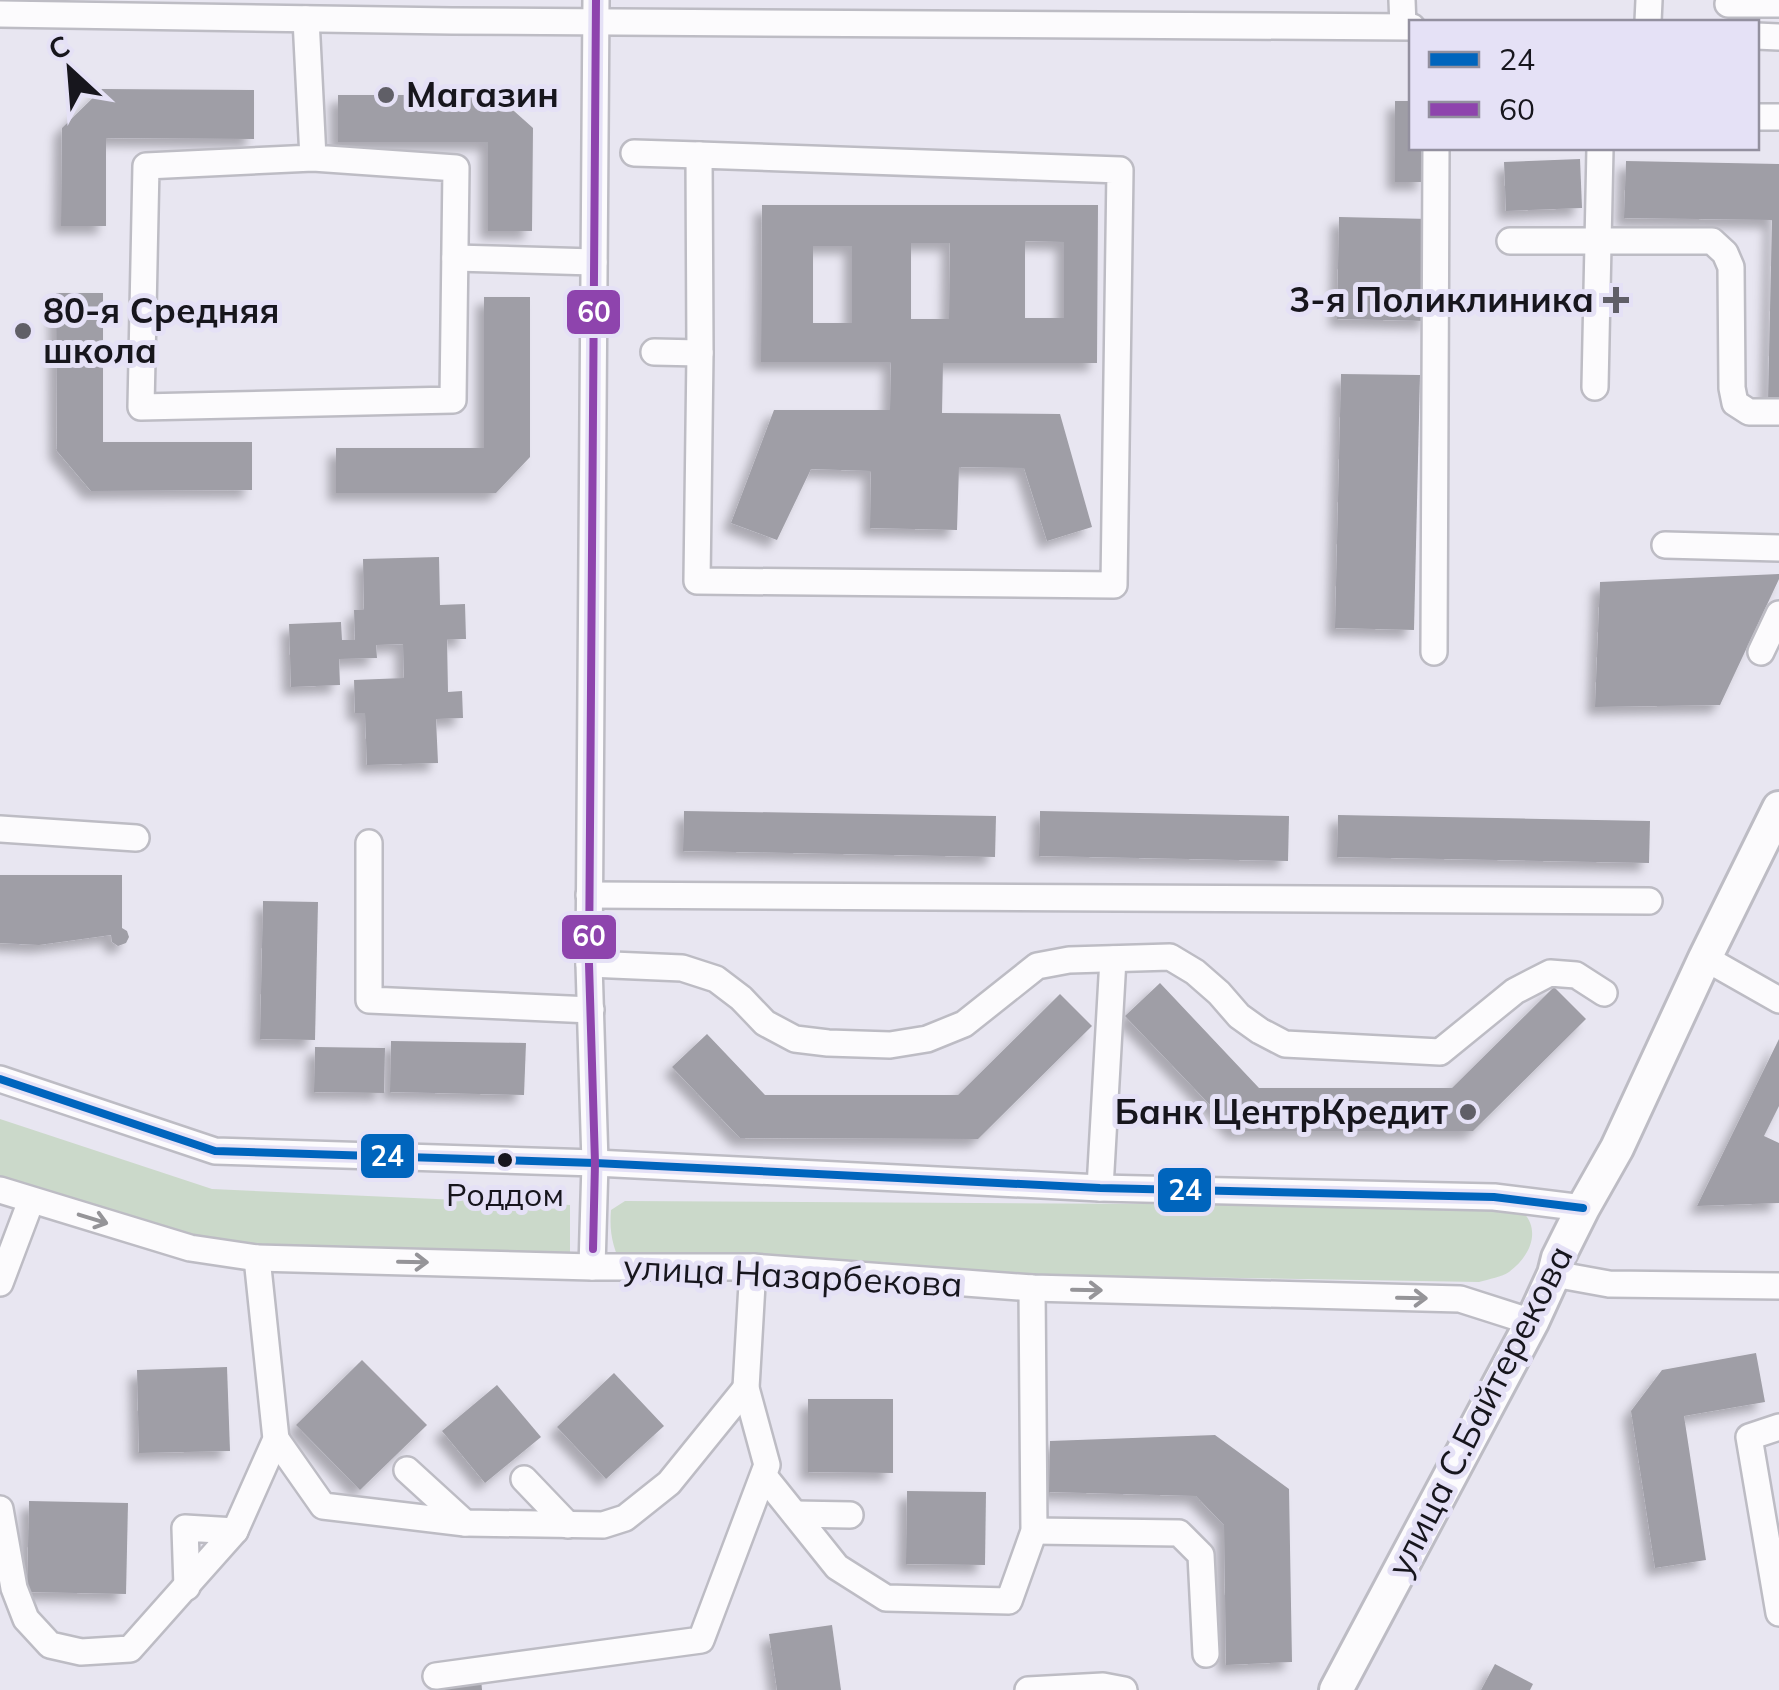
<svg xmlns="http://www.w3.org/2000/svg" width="1779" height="1690" font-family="Mulish,sans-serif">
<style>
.green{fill:#cbd9ca}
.building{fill:#9f9ea6;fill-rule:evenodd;filter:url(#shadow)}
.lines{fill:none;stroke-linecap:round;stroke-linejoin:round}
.minor-casing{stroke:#bdbcc4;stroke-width:30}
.major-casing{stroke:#bdbcc4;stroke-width:38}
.minor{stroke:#fcfbfd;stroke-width:25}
.major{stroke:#fcfbfd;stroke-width:32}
.bus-1-casing{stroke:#e5e1f6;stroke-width:15}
.bus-2-casing{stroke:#e5e1f6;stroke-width:15}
.bus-1{stroke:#0065bd;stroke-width:8}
.bus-2{stroke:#8e44ad;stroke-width:8}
.oneway{stroke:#959498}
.poi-dot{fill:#605f67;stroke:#e5e1f6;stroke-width:4}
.bus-dot{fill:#17161d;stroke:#e5e1f6;stroke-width:4}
.labels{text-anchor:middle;stroke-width:10;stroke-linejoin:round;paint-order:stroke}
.bus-label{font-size:32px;fill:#17161d;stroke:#e5e1f6}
.poi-label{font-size:35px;font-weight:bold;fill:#17161d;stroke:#e5e1f6;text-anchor:start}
.street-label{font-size:35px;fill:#17161d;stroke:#e5e1f6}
.line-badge{stroke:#e5e1f6;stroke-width:4}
.badge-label{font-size:28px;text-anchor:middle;font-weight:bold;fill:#fff}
</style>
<defs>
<filter id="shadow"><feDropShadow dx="-8" dy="8" stdDeviation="5" flood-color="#0004"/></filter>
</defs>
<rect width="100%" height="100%" fill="#e8e6f1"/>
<g class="green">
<polygon points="0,1119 212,1189 570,1205 570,1261 196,1257 0,1188"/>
<path d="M 625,1201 L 1516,1206 C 1543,1225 1533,1254 1509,1272 C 1502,1277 1489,1279 1479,1282 L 623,1268 C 613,1248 609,1233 611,1210 Z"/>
</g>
<g class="building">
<polygon points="102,89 254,90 254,139 106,138 106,226 61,226 62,128"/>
<polygon points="338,95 496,95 533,128 532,231 488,231 488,142 338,142"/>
<polygon points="1395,101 1412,101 1412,148 1424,148 1425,182 1395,182"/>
<polygon points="1580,159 1582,208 1506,211 1504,162"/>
<polygon points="1626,161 1779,164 1779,401 1768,401 1772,220 1624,218"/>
<path d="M 762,205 L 1098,205 L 1097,363 L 943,363 L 942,413 L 1060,414 L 1092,527 L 1047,541 L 1024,468 L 959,467 L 957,530 L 870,528 L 871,471 L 811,469 L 777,540 L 731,523 L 774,410 L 890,410 L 891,362 L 761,362 ZM 1025,241 L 1064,242 L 1064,318 L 1025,318 ZM 911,243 L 950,243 L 949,319 L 911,319 ZM 813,246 L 852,246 L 852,323 L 813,323 Z"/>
<polygon points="1339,217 1430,219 1428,321 1337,319"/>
<polygon points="56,293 103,293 103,442 252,442 252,490 91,491 57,451"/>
<polygon points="484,297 530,297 530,457 496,493 336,493 336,448 484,448"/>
<polygon points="1341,374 1420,375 1414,630 1335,628"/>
<polygon points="439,557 440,605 465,604 466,639 447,639 448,692 462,691 463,718 436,719 438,763 367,765 365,713 355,713 354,680 404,678 403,644 376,645 377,658 339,659 340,685 291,687 289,624 341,622 342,640 355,640 354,610 364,610 363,559"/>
<polygon points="1779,574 1779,579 1720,705 1595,707 1600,582"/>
<polygon points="684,811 996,816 995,857 683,851"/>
<polygon points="1040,811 1289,816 1288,861 1039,856"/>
<polygon points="1338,815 1650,821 1649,863 1337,857"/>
<polygon points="0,875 122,875 122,928 127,931 129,937 126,943 118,946 112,942 111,935 39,945 0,943"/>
<polygon points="263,901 318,902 315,1040 260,1039"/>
<polygon points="1160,983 1259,1088 1452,1088 1554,987 1586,1019 1473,1131 1235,1131 1125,1016"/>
<polygon points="1060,994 1092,1026 978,1139 740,1138 672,1067 707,1034 765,1095 958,1095"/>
<polygon points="1779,1039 1779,1106 1764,1136 1779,1143 1779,1203 1697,1206"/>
<polygon points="391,1041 526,1043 524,1095 390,1092"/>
<polygon points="315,1047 385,1048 384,1093 314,1092"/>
<polygon points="1756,1353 1765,1402 1684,1416 1706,1560 1655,1568 1631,1411 1662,1370"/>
<polygon points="362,1360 427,1425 360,1490 296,1425"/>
<polygon points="227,1367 230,1451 139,1453 137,1370"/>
<polygon points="614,1373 664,1426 606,1479 557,1427"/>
<polygon points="497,1385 541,1437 485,1483 442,1431"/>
<polygon points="808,1399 893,1399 893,1473 808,1472"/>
<polygon points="1215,1435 1289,1489 1292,1662 1226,1665 1224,1525 1196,1496 1049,1492 1050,1441"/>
<polygon points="907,1491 986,1492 985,1565 906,1564"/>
<polygon points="29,1501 128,1503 126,1594 27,1592"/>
<polygon points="832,1625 841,1690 777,1690 769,1634"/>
<polygon points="1495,1664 1533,1684 1530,1690 1481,1690"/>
<polygon points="481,1678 482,1690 441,1690 441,1683"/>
</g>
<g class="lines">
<defs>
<g id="minor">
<polyline points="1402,0 1403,26"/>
<polyline points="1728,4 1779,4"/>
<polyline points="0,14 452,21 1412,27"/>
<polyline points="306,19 313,158 146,166 141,407 453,400 456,168 313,158"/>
<polyline points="1648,22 1649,0"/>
<polyline points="1756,36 1779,37"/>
<polyline points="1756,117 1779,117"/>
<polyline points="634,153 699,155"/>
<polygon points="699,155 1120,170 1114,585 697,581 700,353"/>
<polyline points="1510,241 1712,241 1725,253 1731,267 1732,388 1735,403 1749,412 1779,412"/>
<polyline points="455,258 594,262"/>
<polyline points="654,352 700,353"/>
<polyline points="1595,387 1600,148"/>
<polyline points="1665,545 1779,548"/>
<polyline points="1434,652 1436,148"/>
<polyline points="1761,652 1779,614"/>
<polyline points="0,829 136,838"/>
<polyline points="369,843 369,1000 591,1010"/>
<polyline points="589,895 1649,901"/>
<polyline points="1705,958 1779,1000"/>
<polyline points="589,964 682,968 716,979 741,998 765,1023 795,1039 828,1043 890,1045 927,1039 964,1024 1037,966 1069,960 1170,957 1195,972 1219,993 1239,1016 1260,1031 1285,1044 1440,1052 1515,991 1550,973 1576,975 1604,993"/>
<polyline points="0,1079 215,1151 595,1163 1100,1188 1494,1197 1583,1208"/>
<polyline points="1100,1188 1113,959"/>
<polyline points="0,1190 190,1248 257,1258 592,1267 753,1267 1032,1288 1460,1299 1532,1322"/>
<polyline points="592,1267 595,1163 589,964 596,0"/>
<polyline points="1554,1274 1609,1284 1779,1286"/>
<polyline points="0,1283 31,1201"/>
<polyline points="1779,1427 1749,1437 1779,1613"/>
<polyline points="276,1439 323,1506 465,1523 603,1525 625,1518 669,1483 746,1388"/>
<polyline points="407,1470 465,1523"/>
<polyline points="764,1476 837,1567 886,1598 1009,1601 1034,1531 1032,1288"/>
<polyline points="524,1479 568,1525"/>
<polyline points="0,1509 14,1588 26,1619 50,1645 81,1652 130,1649 235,1531 276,1439 257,1258"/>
<polyline points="795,1514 850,1515"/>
<polyline points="1034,1531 1179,1533 1201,1555 1206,1654"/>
<polyline points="187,1587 185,1528 235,1531"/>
<polyline points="436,1676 701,1640 767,1465 746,1388 753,1267"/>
<polyline points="1028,1690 1103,1686 1124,1690"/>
</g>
<polyline id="major" points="1336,1690 1532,1322 1554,1274 1558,1258 1583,1208 1617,1148 1705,958 1779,808"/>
</defs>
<use href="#minor" class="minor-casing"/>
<use href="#major" class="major-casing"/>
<use href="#minor" class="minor"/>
<use href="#major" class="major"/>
<defs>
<polyline id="bus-1" points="0,1079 215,1151 595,1163 1100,1188 1494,1197 1583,1208"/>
<polyline id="bus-2" points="593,1249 595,1163 589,964 596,0"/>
</defs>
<use href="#bus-1" class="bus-1-casing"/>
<use href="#bus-2" class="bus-2-casing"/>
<use href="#bus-1" class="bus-1"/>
<use href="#bus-2" class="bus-2"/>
</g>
<defs><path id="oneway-shaft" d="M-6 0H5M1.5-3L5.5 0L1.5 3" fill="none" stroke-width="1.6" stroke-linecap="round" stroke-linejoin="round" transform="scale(2.5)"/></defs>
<g class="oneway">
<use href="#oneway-shaft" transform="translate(93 1219) rotate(17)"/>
<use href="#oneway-shaft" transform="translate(413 1262) rotate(1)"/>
<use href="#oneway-shaft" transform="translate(1087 1290) rotate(1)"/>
<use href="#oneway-shaft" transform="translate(1412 1298) rotate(1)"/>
</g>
<g class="poi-dot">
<circle cx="386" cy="95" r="10"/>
<path d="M1611 285h10v10h10v10h-10v10h-10v-10h-10v-10h10z"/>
<circle cx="23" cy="331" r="10"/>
<circle cx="1468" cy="1112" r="10"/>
</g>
<circle class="bus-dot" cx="505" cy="1160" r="9"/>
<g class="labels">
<g class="bus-label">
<text x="505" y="1206">Роддом</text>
</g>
<g class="poi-label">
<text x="406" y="107">Магазин</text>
<text x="1594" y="312" text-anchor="end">3-я Поликлиника</text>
<text x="43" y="323">80-я Средняя<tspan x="43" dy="40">школа</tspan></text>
<text x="1448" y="1124" text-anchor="end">Банк ЦентрКредит</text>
</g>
<g class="street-label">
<text transform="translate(793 1276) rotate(3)" y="12">улица Назарбекова</text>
<text transform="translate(1480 1411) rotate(-63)" y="12">улица С.Байтерекова</text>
</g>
</g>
<g class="line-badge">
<rect x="565" y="288" width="57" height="48" rx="10" fill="#8e44ad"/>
<rect x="560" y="913" width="58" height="48" rx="10" fill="#8e44ad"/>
<rect x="359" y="1132" width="57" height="48" rx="10" fill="#0065bd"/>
<rect x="1156" y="1166" width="57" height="48" rx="10" fill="#0065bd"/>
</g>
<g class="badge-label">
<text x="594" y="322">60</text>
<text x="589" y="946">60</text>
<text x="387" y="1166">24</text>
<text x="1185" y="1200">24</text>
</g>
<rect x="1409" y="20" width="350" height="130" fill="#e5e1f6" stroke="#93909f" stroke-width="2.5"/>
<rect x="1429" y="52" width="50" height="15" fill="#0065bd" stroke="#93909f" stroke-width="2.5"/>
<text x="1499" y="70" font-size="30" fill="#17161d">24</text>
<rect x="1429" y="102" width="50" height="15" fill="#8e44ad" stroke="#93909f" stroke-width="2.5"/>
<text x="1499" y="120" font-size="30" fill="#17161d">60</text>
<g transform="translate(70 70) rotate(334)" stroke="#e5e1f6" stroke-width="8" paint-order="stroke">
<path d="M0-8L18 38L0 25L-18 38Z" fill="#17161d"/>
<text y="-15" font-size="28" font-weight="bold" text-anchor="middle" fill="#17161d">С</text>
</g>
</svg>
